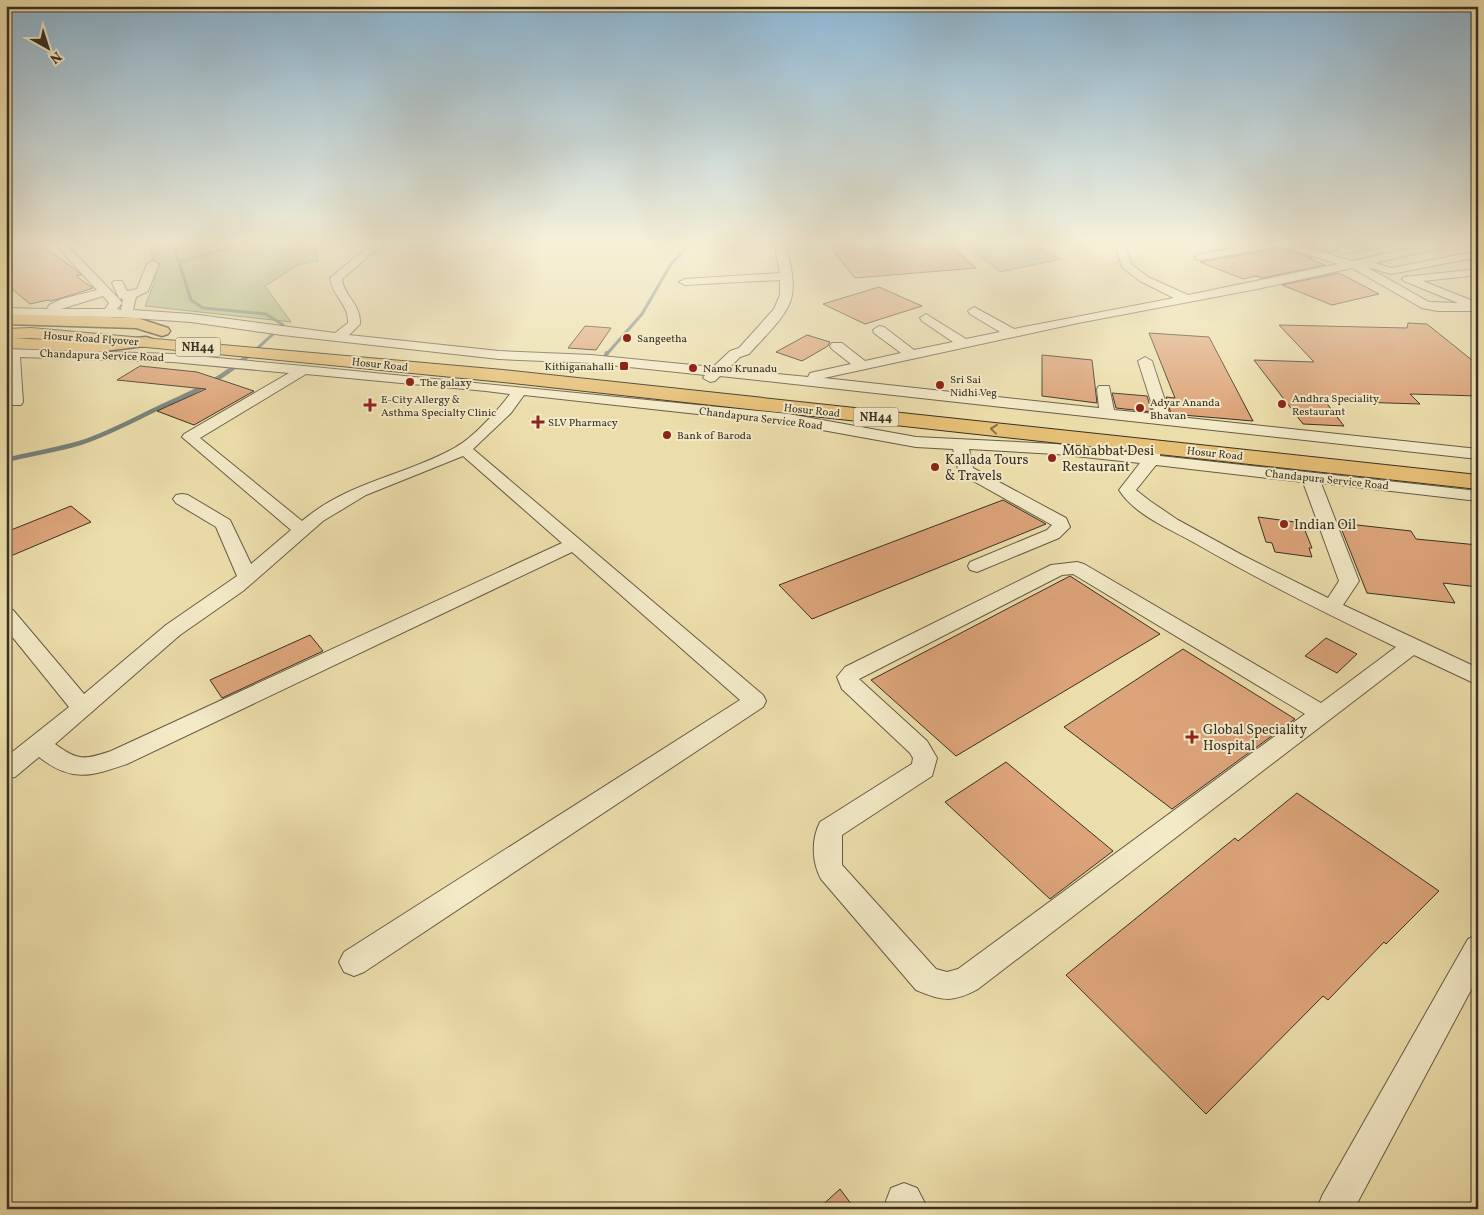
<svg xmlns="http://www.w3.org/2000/svg" width="1484" height="1215" font-family="Vollkorn,serif">
<style>
.green{fill:#b1c28e;stroke:#75795a}
.lines{fill:none;stroke-linecap:round;stroke-linejoin:round}
.stream-far1{stroke:#76827c;stroke-width:3}
.stream{stroke:#76827c;stroke-width:4.5}
.building{fill:#dda47a;stroke:#393025}
.minor-tunnel{stroke:#c8bb90;stroke-width:12;stroke-dasharray:12 5.5;stroke-linecap:butt}
.minor-casing{stroke:#665c46;stroke-width:2}
.major-casing{stroke:#393025;stroke-width:3}
.highway-casing{stroke:#393025;stroke-width:2}
.minor{fill:#f3eac8;fill-rule:evenodd}
.major{fill:#e6bf76;fill-rule:evenodd}
.highway{fill:#e6bf76;fill-rule:evenodd}
.oneway{stroke:#877049}
.poi-dot{fill:#8f2418;stroke:#f3eac8;stroke-width:2}
.labels{text-anchor:middle;stroke-width:4;stroke-linejoin:round;paint-order:stroke}
.far-street-label{font-size:11px;fill:#393025;stroke:#f3eac8}
.far-poi-label{font-size:11px;fill:#393025;stroke:#f3eac8;text-anchor:start}
.shield{fill:#f3eac8;stroke:#716856;stroke-width:1}
.shield-label{font-size:12px;font-weight:bold;fill:#393025}
.poi-label{font-size:14px;fill:#393025;stroke:#f3eac8;text-anchor:start}
</style>
<rect width="100%" height="100%" fill="#ecdeab"/>
<filter id="stains"><feTurbulence type="fractalNoise" baseFrequency=".004" numOctaves="4"/><feColorMatrix values="0 0 0 0 .2 0 0 0 0 .09 0 0 0 0 .02 0 0 0 .5 -.17"/></filter>
<radialGradient id="worn" r=".72"><stop offset=".6" stop-color="#630" stop-opacity="0"/><stop offset="1" stop-color="#630" stop-opacity=".3"/></radialGradient>
<g class="green">
<polygon points="150,242 315,242 318,261 298,265 265,286 291,322 145,306 155,281"/>
<polygon points="964,242 1028,242 1061,259 1000,272"/>
</g>
<g class="lines">
<g class="stream-far1">
<polyline points="171,242 179,262"/>
<polyline points="244,242 240,245 179,262 191,300 203,308 266,314 283,325 250,355"/>
<polyline points="606,355 642,314 671,264 688,246 687,242"/>
</g>
<g class="stream">
<polyline points="606,355 607,353"/>
<path d="M 6,460 C 30,454 56,450 80,443 C 111,433 138,417 167,404 C 199,390 225,377 251,353"/>
</g>
</g>
<g class="building">
<polygon points="17,242 38,242 76,270 81,275 76,276 93,288 55,300 50,301 48,300 30,304 6,284 6,244"/>
<polygon points="826,242 947,242 976,268 855,278"/>
<polygon points="1296,242 1353,242 1353,244 1338,247 1336,252 1332,253"/>
<polygon points="1281,248 1312,258 1309,258 1325,265 1262,278 1256,276 1243,279 1200,262"/>
<polygon points="1339,273 1379,294 1332,305 1282,285"/>
<polygon points="879,287 922,306 865,324 823,304"/>
<polygon points="1408,323 1427,324 1478,365 1478,396 1410,394 1420,404 1325,401 1344,426 1303,424 1254,360 1314,362 1279,325 1407,328"/>
<polygon points="585,326 611,328 596,350 568,348"/>
<polygon points="1149,333 1209,337 1253,421 1171,414 1166,397 1175,398"/>
<polygon points="807,335 830,342 828,346 802,361 776,352"/>
<polygon points="1042,355 1092,360 1097,403 1042,396"/>
<polygon points="140,366 197,372 254,391 194,425 157,411 206,389 117,380"/>
<polygon points="1112,393 1147,396 1152,412 1116,408"/>
<polygon points="1003,500 1046,524 812,619 779,585"/>
<polygon points="71,506 91,522 6,558 6,532"/>
<polygon points="1258,517 1302,523 1312,548 1309,548 1312,557 1275,552 1272,543 1266,542"/>
<polygon points="1339,523 1411,531 1416,539 1478,545 1478,587 1443,583 1455,603 1367,593"/>
<polygon points="1070,576 1160,634 956,756 871,680"/>
<polygon points="310,635 323,651 222,698 210,680"/>
<polygon points="1326,638 1357,654 1337,673 1305,656"/>
<polygon points="1183,649 1295,719 1172,809 1064,727"/>
<polygon points="1006,762 1113,851 1050,899 945,802"/>
<polygon points="1297,793 1439,891 1386,944 1384,942 1328,1000 1323,996 1206,1114 1066,975 1235,838 1238,841"/>
<polygon points="840,1189 855,1209 818,1209"/>
</g>
<g class="lines">
<polyline class="minor-tunnel" points="1358,248 1384,242"/>
<defs>
<g id="minor">
<path d="M 53,242 L 64,242 L 120,300 L 122,303 L 117,309 L 121,310 L 123,299 L 119,298 L 112,283 L 114,281 L 122,281 L 127,291 L 137,289 L 147,264 L 153,261 L 159,264 L 148,291 L 136,297 L 133,310 L 191,314 L 335,333 L 348,323 C 349,304 332,296 330,278 L 374,242 L 385,242 L 342,279 C 344,297 361,303 360,324 L 349,335 L 499,351 L 591,355 L 713,367 L 730,351 L 739,348 L 774,309 L 780,295 L 780,280 L 685,285 L 679,282 L 685,279 L 780,273 L 774,242 L 784,242 C 789,258 795,278 792,295 C 789,315 762,339 749,354 L 740,357 L 728,369 L 808,377 L 810,373 L 851,364 L 832,349 L 830,346 L 832,343 L 842,343 L 865,361 L 901,353 L 874,333 L 873,330 L 879,326 L 884,327 L 914,350 L 953,342 L 922,321 L 920,318 L 926,314 L 966,339 L 1000,332 L 970,314 L 968,311 L 974,307 L 1014,329 L 1174,298 L 1140,281 L 1122,267 L 1114,242 L 1124,242 L 1131,264 L 1148,277 L 1188,295 L 1338,264 L 1281,246 L 1200,260 L 1196,259 L 1195,257 L 1196,255 L 1200,254 L 1271,242 L 1289,242 L 1351,261 L 1440,242 L 1458,242 L 1457,244 L 1375,263 L 1391,268 L 1468,253 L 1478,254 L 1478,260 L 1468,259 L 1391,274 L 1367,267 L 1429,302 L 1458,303 L 1404,281 L 1402,279 L 1404,277 L 1478,269 L 1478,275 L 1423,281 L 1478,303 L 1478,311 L 1438,311 L 1422,308 L 1352,268 L 1257,289 L 1078,323 L 824,378 L 1099,408 L 1097,389 L 1099,386 L 1109,386 L 1114,410 L 1155,414 L 1138,361 L 1145,357 L 1152,361 L 1170,416 L 1478,449 L 1478,459 L 720,376 L 715,381 L 710,382 L 703,378 L 705,375 L 591,363 L 499,359 L 282,335 L 191,322 L 117,317 L 6,316 L 6,308 L 47,309 L 49,305 L 62,299 L 97,290 ZM 103,296 L 109,303 L 105,309 L 61,309 Z"/>
<polygon points="1379,242 1393,242 1392,244 1384,245"/>
<polygon points="1358,245 1362,246 1363,248 1362,250 1342,254 1337,251 1338,249"/>
<path d="M 6,349 L 173,354 L 304,366 L 789,414 L 916,437 L 1056,444 L 1144,454 L 1147,446 L 1159,446 L 1161,449 L 1160,456 L 1478,491 L 1478,501 L 1321,483 L 1359,581 L 1343,605 L 1478,668 L 1478,685 L 1414,655 L 978,989 C 952,1003 942,1001 916,990 L 821,879 C 812,862 811,840 820,822 L 907,767 L 912,764 L 913,758 L 910,753 L 842,689 L 837,677 L 845,667 L 1051,565 L 1077,562 L 1084,564 L 1321,703 L 1396,647 C 1327,614 1259,580 1193,542 C 1168,528 1135,515 1119,490 L 1140,463 L 1056,454 L 969,449 L 973,468 L 1066,518 L 1070,527 L 1059,538 L 977,572 L 970,570 L 968,566 L 970,562 L 1047,530 L 1052,525 L 959,473 L 953,449 L 916,447 L 789,424 L 524,395 L 511,413 L 473,449 L 763,695 L 766,701 L 763,707 L 364,972 L 354,976 L 344,972 L 339,962 L 344,952 L 740,700 L 572,552 L 127,764 C 91,776 72,783 39,757 L 15,777 L 6,779 L 6,757 L 69,707 L 6,629 L 6,609 L 13,610 L 84,694 L 166,625 L 237,576 L 216,527 L 176,503 L 173,499 L 176,495 L 182,494 L 188,495 L 230,520 L 251,564 L 291,530 L 182,437 L 184,434 L 289,373 L 173,362 L 20,357 L 23,402 L 21,405 L 11,405 L 9,402 ZM 306,374 L 486,391 L 510,394 C 499,409 473,438 456,447 C 405,476 349,481 302,521 L 200,438 ZM 463,456 L 562,543 L 111,751 C 84,760 78,761 55,744 L 180,635 L 243,591 L 323,521 L 366,495 ZM 1156,465 L 1303,482 L 1339,581 L 1328,598 L 1242,555 L 1178,520 L 1150,501 L 1136,490 ZM 1073,574 L 1305,714 L 958,969 L 947,972 L 936,969 L 842,865 L 842,835 L 932,776 L 937,758 L 927,741 L 859,679 L 1062,575 Z"/>
<polygon points="1478,935 1478,977 1354,1209 1317,1209 1322,1196 1468,939"/>
<polygon points="904,1183 917,1188 928,1209 889,1209 886,1201 891,1188"/>
</g>
<g id="major">
<polygon points="6,314 137,318 168,328 170,331 168,334 162,336 136,328 6,324"/>
<polygon points="146,337 152,339 154,342 152,345 97,352 6,348 6,338 97,342"/>
</g>
<polygon id="highway" points="31,328 503,370 1478,475 1478,489 503,382 146,347 31,338 6,339 6,329"/>
</defs>
<use href="#minor" class="minor-casing"/>
<use href="#major" class="major-casing"/>
<use href="#highway" class="highway-casing"/>
<use href="#minor" class="minor"/>
<use href="#major" class="major"/>
<use href="#highway" class="highway"/>
</g>
<defs><path id="oneway-chevron" d="M-2-3.5L2.5 0L-2 3.5" fill="none" stroke-width="1.6" stroke-linecap="round" stroke-linejoin="round" transform="scale(1.25)"/></defs>
<use class="oneway" href="#oneway-chevron" transform="translate(994 429) rotate(-174)"/>
<linearGradient id="sky" x2="0" y2="1"><stop stop-color="#8bb6d4"/><stop offset="0.59" stop-color="#f6f0d9"/><stop offset="1" stop-color="#f6f0d9" stop-opacity="0"/></linearGradient>
<rect width="1484" height="412" fill="url(#sky)"/>
<g class="poi-dot">
<circle cx="627" cy="338" r="5"/>
<rect x="619" y="361" width="10" height="10" rx="2.5"/>
<circle cx="693" cy="368" r="5"/>
<circle cx="410" cy="382" r="5"/>
<circle cx="940" cy="385" r="5"/>
<circle cx="1282" cy="404" r="5"/>
<path d="M367.5 397.5h5v5h5v5h-5v5h-5v-5h-5v-5h5z"/>
<circle cx="1140" cy="408" r="5"/>
<path d="M535.5 414.5h5v5h5v5h-5v5h-5v-5h-5v-5h5z"/>
<circle cx="667" cy="435" r="5"/>
<circle cx="1052" cy="458" r="5"/>
<circle cx="935" cy="467" r="5"/>
<circle cx="1284" cy="524" r="5"/>
<path d="M1189.5 729.5h5v5h5v5h-5v5h-5v-5h-5v-5h5z"/>
</g>
<g class="labels">
<g class="far-street-label">
<text transform="translate(91 338) rotate(4)" y="4">Hosur Road Flyover</text>
<text transform="translate(102 355) rotate(2)" y="4">Chandapura Service Road</text>
<text transform="translate(380 364) rotate(6)" y="4">Hosur Road</text>
<text transform="translate(812 410) rotate(6)" y="4">Hosur Road</text>
<text transform="translate(761 418) rotate(7)" y="4">Chandapura Service Road</text>
<text transform="translate(1215 453) rotate(6)" y="4">Hosur Road</text>
<text transform="translate(1327 479) rotate(6)" y="4">Chandapura Service Road</text>
</g>
<g class="far-poi-label">
<text x="637" y="342">Sangeetha</text>
<text x="614" y="370" text-anchor="end">Kithiganahalli</text>
<text x="703" y="372">Namo Krunadu</text>
<text x="950" y="383">Sri Sai<tspan x="950" dy="13">Nidhi Veg</tspan></text>
<text x="420" y="386">The galaxy</text>
<text x="1292" y="402">Andhra Speciality<tspan x="1292" dy="13">Restaurant</tspan></text>
<text x="381" y="403">E-City Allergy &amp;<tspan x="381" dy="13">Asthma Specialty Clinic</tspan></text>
<text x="1150" y="406">Adyar Ananda<tspan x="1150" dy="13">Bhavan</tspan></text>
<text x="548" y="426">SLV Pharmacy</text>
<text x="677" y="439">Bank of Baroda</text>
</g>
<g class="shield">
<rect x="175.5" y="337.5" width="45" height="19" rx="4"/>
<rect x="853.5" y="407.5" width="45" height="19" rx="4"/>
</g>
<g class="shield-label">
<text x="198" y="351">NH44</text>
<text x="876" y="421">NH44</text>
</g>
<g class="poi-label">
<text x="1062" y="455">Mohabbat Desi<tspan x="1062" dy="16">Restaurant</tspan></text>
<text x="945" y="464">Kallada Tours<tspan x="945" dy="16">&amp; Travels</tspan></text>
<text x="1294" y="529">Indian Oil</text>
<text x="1203" y="734">Global Speciality<tspan x="1203" dy="16">Hospital</tspan></text>
</g>
</g>
<rect width="1484" height="1215" fill="none" stroke="#ecdeab" stroke-width="25"/>
<rect x="8" y="8" width="1469" height="1200" fill="none" stroke="#393025" stroke-width="2.5"/>
<rect x="12" y="12" width="1459" height="1190" fill="none" stroke="#393025"/>
<g transform="translate(48 48) rotate(141)" stroke="#f3eac8" stroke-width="4" paint-order="stroke">
<path d="M0-4L9 19L0 12L-9 19Z" fill="#393025"/>
<text y="-8" font-size="14" font-weight="bold" text-anchor="middle" fill="#393025">N</text>
</g>
<rect width="100%" height="100%" filter="url(#stains)"/>
<rect width="100%" height="100%" fill="url(#worn)"/>
</svg>
